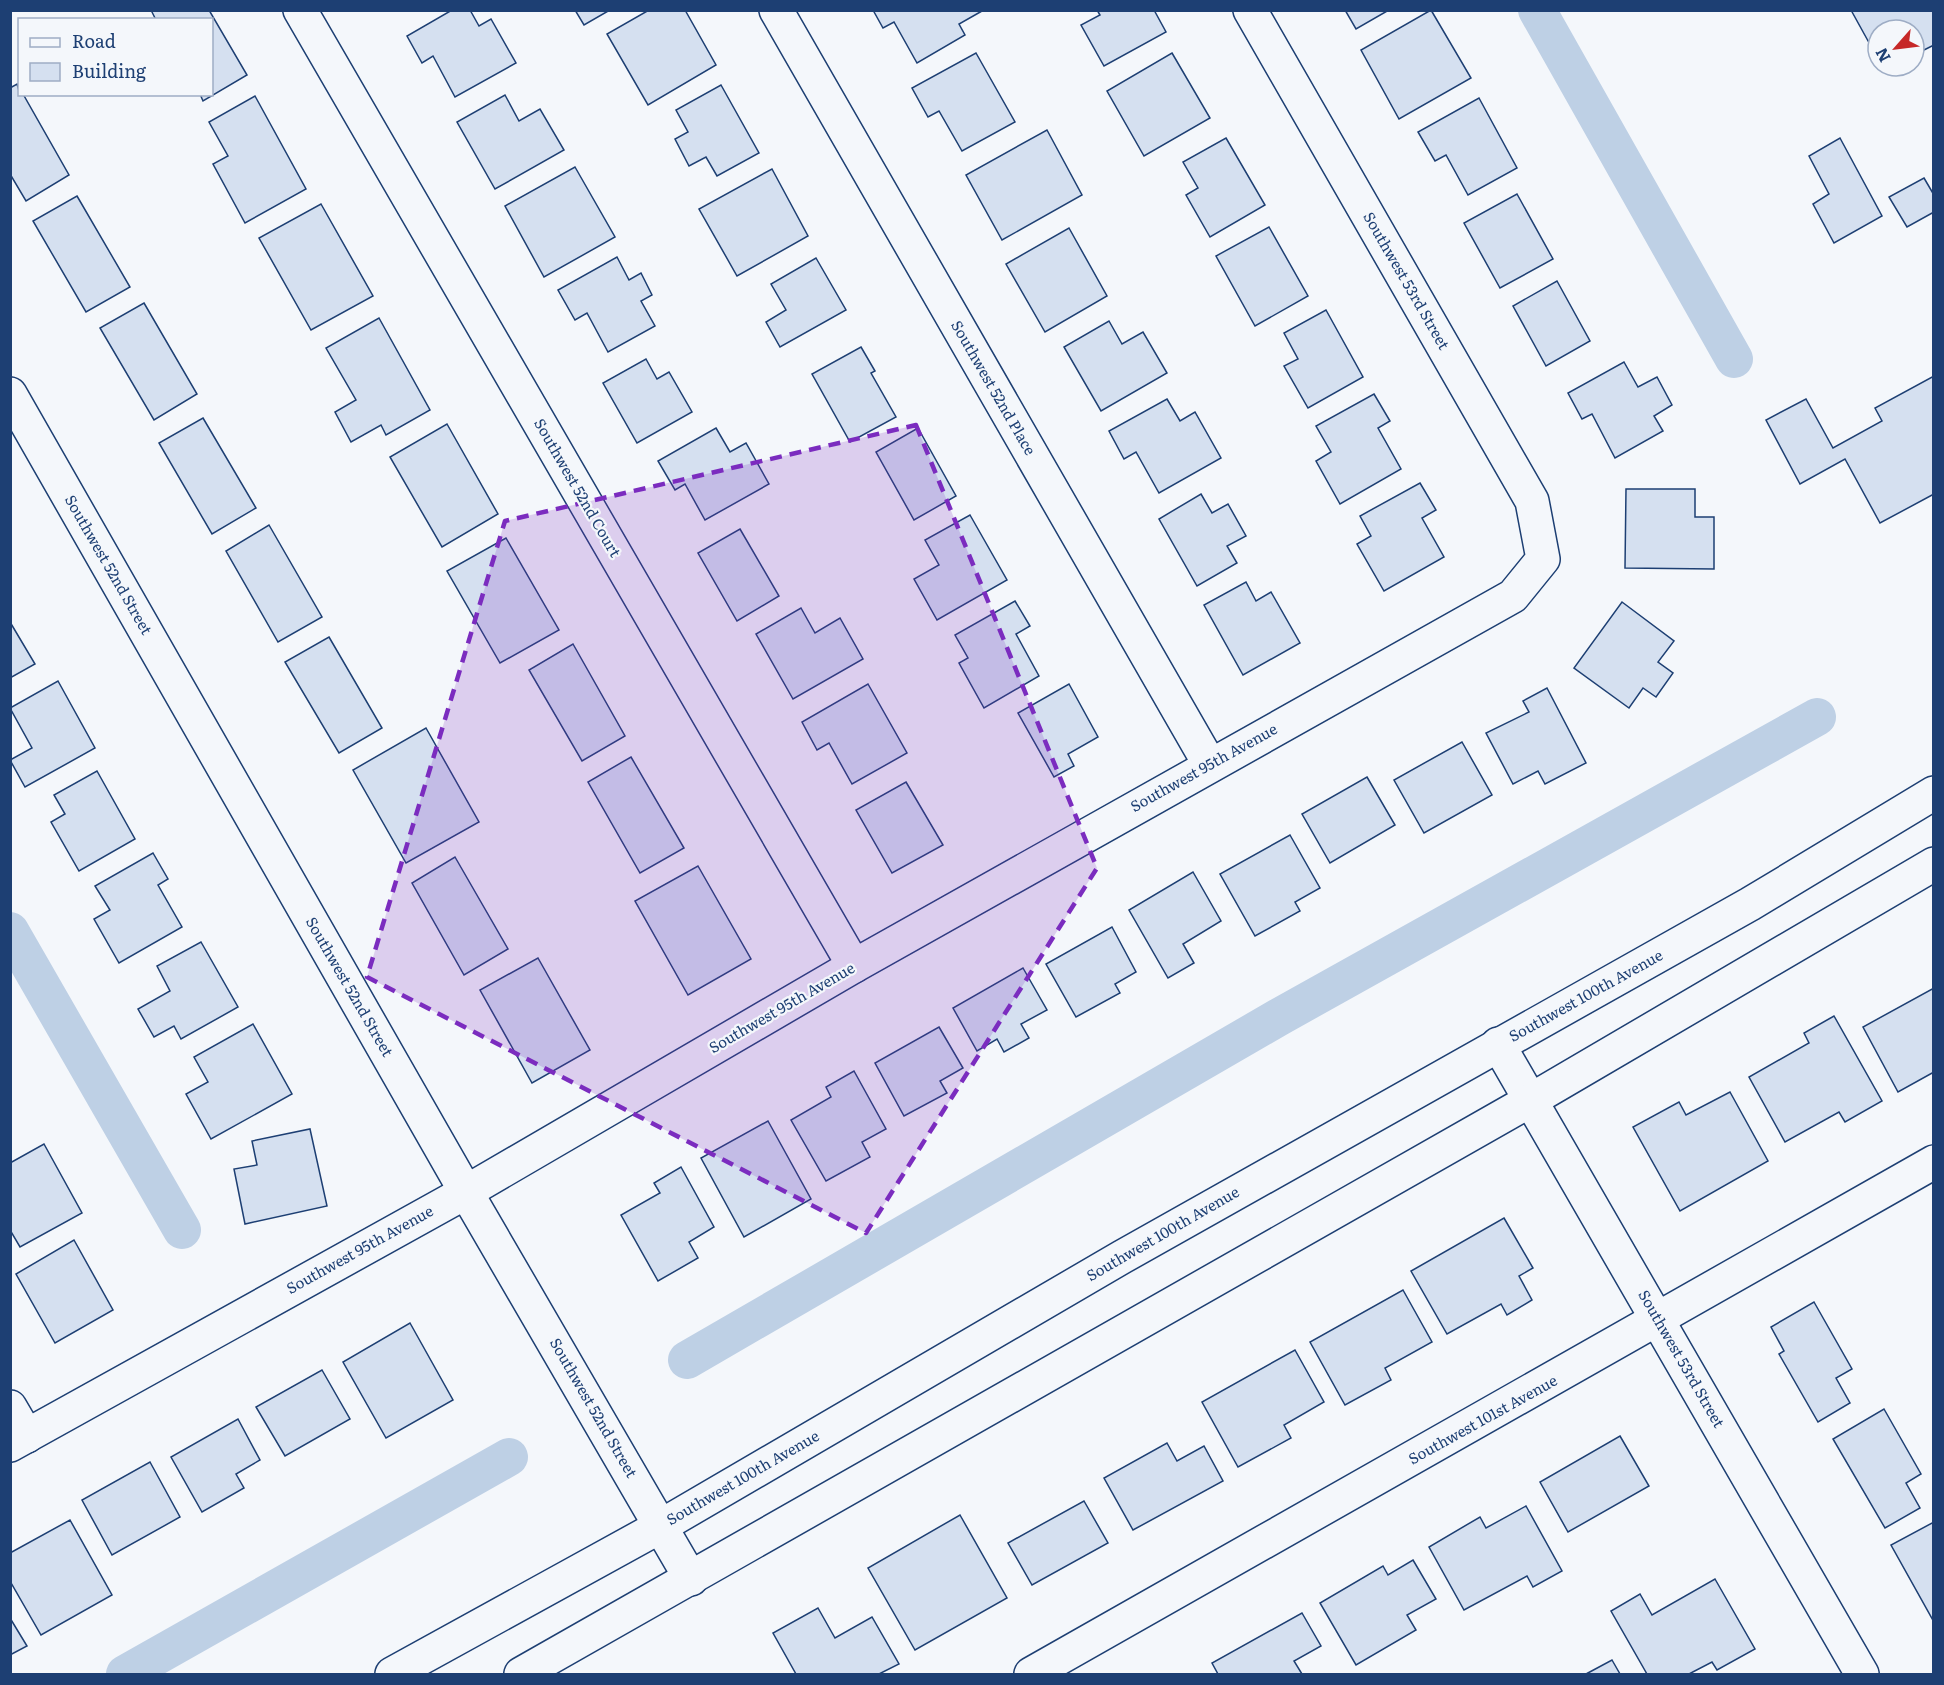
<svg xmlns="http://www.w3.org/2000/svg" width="1944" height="1685" font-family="Literata,serif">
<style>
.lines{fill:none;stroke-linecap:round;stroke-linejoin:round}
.canal{stroke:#bed0e5;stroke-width:38}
.building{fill:#d5e0f0;stroke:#1d3f73;stroke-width:1.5}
.minor-casing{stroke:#1d3f73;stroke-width:36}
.secondary-casing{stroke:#1d3f73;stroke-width:36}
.minor{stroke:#f4f7fb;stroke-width:33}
.secondary{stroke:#f4f7fb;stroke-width:33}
.marked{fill:#7b2cbf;fill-opacity:0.2;stroke:#7b2cbf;stroke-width:4.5;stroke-dasharray:12 8;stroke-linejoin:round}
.labels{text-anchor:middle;stroke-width:4.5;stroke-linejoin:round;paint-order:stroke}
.street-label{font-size:15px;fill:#1d3f73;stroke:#f4f7fb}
</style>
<rect width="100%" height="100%" fill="#f4f7fb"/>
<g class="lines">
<g class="canal">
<polyline points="1537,10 1734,359"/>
<polyline points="10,931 182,1230"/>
<polyline points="687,1360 1279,1017 1817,717"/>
<polyline points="125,1674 509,1457"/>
</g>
</g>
<g class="building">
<polygon points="151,10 209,10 247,75 203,101 200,94 212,94 212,20 156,20"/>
<polygon points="452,10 470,10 479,26 491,19 516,63 455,97 433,56 422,63 407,36"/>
<polygon points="575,10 610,10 584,25"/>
<polygon points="649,10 685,10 716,65 648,105 607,34"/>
<polygon points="873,10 981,10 982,11 959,24 965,35 917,63 894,22 883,28"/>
<polygon points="1097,10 1154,10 1166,32 1104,66 1081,25 1100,15"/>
<polygon points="1345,10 1389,10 1356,29"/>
<polygon points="1431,10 1471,78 1399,119 1361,50"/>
<polygon points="1851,10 1934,10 1934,45 1914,55 1914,30 1878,30 1878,59"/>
<polygon points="976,53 1015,122 962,151 939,111 928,117 912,88"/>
<polygon points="1172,53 1210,118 1144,156 1107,91"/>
<polygon points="17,84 20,94 23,94 69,175 26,201 10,174 10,88"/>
<polygon points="721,85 759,153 717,176 706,157 689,166 675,139 688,132 676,110"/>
<polygon points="505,95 519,121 540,109 564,150 495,189 457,122"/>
<polygon points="255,96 306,189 245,223 213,164 228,156 209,122"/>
<polygon points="1479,98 1517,168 1468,195 1446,155 1435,161 1418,132"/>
<polygon points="1047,130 1082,195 1002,240 966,175"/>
<polygon points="1226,138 1265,205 1210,237 1186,195 1198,188 1183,162"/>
<polygon points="1840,138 1882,216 1834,243 1813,204 1829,194 1809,156"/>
<polygon points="575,167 615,237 544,277 505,206"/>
<polygon points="772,169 808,236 737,276 699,209"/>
<polygon points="1924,178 1934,195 1934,212 1907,227 1889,197"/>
<polygon points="1517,194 1553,259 1500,288 1464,223"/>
<polygon points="77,196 130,287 86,312 33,221"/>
<polygon points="321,204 373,296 311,330 259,238"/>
<polygon points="1269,227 1308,296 1255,326 1216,256"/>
<polygon points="1069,228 1107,296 1045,332 1006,264"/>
<polygon points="617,257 629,280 641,273 652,295 641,301 655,326 608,352 587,313 575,320 558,290"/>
<polygon points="816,258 846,310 780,347 766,322 786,310 771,284"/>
<polygon points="1557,281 1590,341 1546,366 1513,306"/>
<polygon points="144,303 197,394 154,420 100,328"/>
<polygon points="1326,310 1363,377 1308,408 1284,366 1298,359 1284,333"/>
<polygon points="379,318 430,410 386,435 381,425 351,442 335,412 356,400 326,348"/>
<polygon points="1109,321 1122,344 1143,332 1167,373 1101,411 1064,347"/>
<polygon points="861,347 875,371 871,373 896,417 850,442 812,374"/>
<polygon points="646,359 657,379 669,372 692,412 637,443 603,383"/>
<polygon points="1624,362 1638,387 1657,377 1672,405 1654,416 1663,431 1615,458 1592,414 1582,419 1568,393"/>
<polygon points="1934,376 1934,494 1880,523 1845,459 1800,484 1766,420 1806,399 1833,448 1882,421 1875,408"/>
<polygon points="1374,394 1390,421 1378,428 1401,469 1340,504 1316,461 1331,452 1316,426"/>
<polygon points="1167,399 1180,421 1195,412 1221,458 1159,493 1136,452 1124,459 1109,431"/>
<polygon points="203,418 256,508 212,534 159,443"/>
<polygon points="447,424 498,514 442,547 390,457"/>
<polygon points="716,428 730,452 746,443 769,484 705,520 685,484 675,490 658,461"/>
<polygon points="918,428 956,496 914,520 876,452"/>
<polygon points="1420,483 1436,510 1422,518 1444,557 1384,591 1357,544 1371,536 1360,516"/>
<polygon points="1626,489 1695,489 1695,517 1714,517 1714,569 1625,568"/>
<polygon points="1201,494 1212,513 1228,504 1246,536 1227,546 1237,563 1197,586 1159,519"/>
<polygon points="970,515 1007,580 937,620 914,579 939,565 925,540"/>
<polygon points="269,525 322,617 278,642 226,551"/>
<polygon points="740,529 779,596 737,621 698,553"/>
<polygon points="506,538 559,630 500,663 447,571"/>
<polygon points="1246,582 1256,601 1271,592 1300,643 1243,675 1204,605"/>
<polygon points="1015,601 1030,626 1016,634 1039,676 984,708 959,663 968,658 955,635"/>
<polygon points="1622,602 1674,641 1658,662 1673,673 1656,697 1643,688 1629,708 1574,668"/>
<polygon points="801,608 815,633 840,618 863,659 793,699 756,634"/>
<polygon points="10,622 35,664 10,678"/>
<polygon points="329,637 382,728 339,753 285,662"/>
<polygon points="573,644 625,736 582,761 529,670"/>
<polygon points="58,681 95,748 25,787 10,760 32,748 10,708"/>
<polygon points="868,684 907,753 852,784 829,743 817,750 802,722"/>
<polygon points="1069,684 1098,737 1068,754 1074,766 1054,777 1018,713"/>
<polygon points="1547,688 1586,763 1545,784 1538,771 1513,784 1486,733 1529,712 1523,701"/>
<polygon points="426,728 479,822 406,863 353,770"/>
<polygon points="1462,742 1492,795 1424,833 1394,780"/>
<polygon points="631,757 684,848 640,873 588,782"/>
<polygon points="97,771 135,839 79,871 51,822 65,814 54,795"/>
<polygon points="1367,777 1395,825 1330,863 1302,814"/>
<polygon points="906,782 943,845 892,873 856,810"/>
<polygon points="1290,835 1320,888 1295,902 1300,911 1255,936 1220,874"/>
<polygon points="153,853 168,879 158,885 182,927 119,963 94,919 110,910 95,886"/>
<polygon points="455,857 508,949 464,975 412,883"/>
<polygon points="698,866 751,959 688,995 635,901"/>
<polygon points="1193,872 1221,921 1183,944 1194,963 1168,978 1129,910"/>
<polygon points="1112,927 1136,972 1115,984 1120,993 1076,1017 1046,964"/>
<polygon points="201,942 238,1007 181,1039 174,1026 154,1037 138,1009 170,991 157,966"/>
<polygon points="538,958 590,1050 532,1083 480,990"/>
<polygon points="1023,968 1047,1010 1021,1024 1029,1038 1004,1052 997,1039 977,1051 953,1008"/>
<polygon points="1934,988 1934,1072 1898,1092 1863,1027"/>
<polygon points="1834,1016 1882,1101 1845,1122 1839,1112 1785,1142 1749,1077 1809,1043 1804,1033"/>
<polygon points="253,1024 292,1094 211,1139 186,1094 208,1082 194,1057"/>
<polygon points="939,1027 963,1068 940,1081 947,1093 904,1116 875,1063"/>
<polygon points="854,1071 886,1129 862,1142 870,1157 826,1181 791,1120 831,1097 826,1087"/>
<polygon points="1730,1092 1768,1161 1680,1211 1633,1127 1679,1102 1686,1115"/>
<polygon points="768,1121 811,1199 744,1237 701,1158"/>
<polygon points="310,1129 327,1206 245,1224 234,1169 257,1165 252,1141"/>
<polygon points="44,1144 82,1213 20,1247 10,1230 10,1163"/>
<polygon points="681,1167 714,1227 689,1242 698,1258 658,1281 621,1215 660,1193 654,1183"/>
<polygon points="1504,1218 1533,1268 1519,1276 1532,1300 1507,1315 1501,1304 1447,1334 1411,1271"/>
<polygon points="74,1240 113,1310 55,1343 16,1274"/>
<polygon points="1403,1290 1432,1342 1385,1368 1391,1380 1345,1405 1310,1342"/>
<polygon points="1814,1302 1852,1369 1836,1378 1850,1403 1818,1422 1779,1354 1784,1351 1771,1327"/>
<polygon points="410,1323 453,1400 386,1438 343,1362"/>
<polygon points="1295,1350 1324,1402 1284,1425 1291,1438 1238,1467 1202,1402"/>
<polygon points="322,1370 350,1419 285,1456 256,1407"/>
<polygon points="1884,1409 1921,1474 1906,1483 1920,1508 1885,1528 1833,1439"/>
<polygon points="238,1419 260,1460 236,1474 244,1488 202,1512 171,1457"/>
<polygon points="1620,1436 1649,1486 1568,1532 1540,1482"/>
<polygon points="1167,1443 1177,1461 1204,1446 1223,1481 1133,1530 1104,1478"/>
<polygon points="150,1462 180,1517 112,1555 82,1500"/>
<polygon points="1084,1501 1108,1543 1032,1585 1008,1543"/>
<polygon points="1526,1506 1562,1571 1533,1587 1527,1576 1464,1610 1429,1547 1480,1517 1486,1528"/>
<polygon points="960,1515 1007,1598 915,1650 868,1568"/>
<polygon points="70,1520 112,1595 41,1635 10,1581 10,1553"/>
<polygon points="1934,1522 1934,1622 1891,1545"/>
<polygon points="1413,1560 1436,1599 1407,1615 1416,1630 1356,1665 1320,1603 1383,1566 1388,1575"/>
<polygon points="1715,1579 1755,1649 1717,1670 1712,1662 1689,1674 1647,1674 1611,1611 1640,1594 1652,1615"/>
<polygon points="818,1608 835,1638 872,1617 899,1664 879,1674 796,1674 773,1633"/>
<polygon points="1302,1613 1321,1646 1294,1661 1302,1674 1218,1674 1212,1663"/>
<polygon points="10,1618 27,1646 10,1655"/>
<polygon points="1612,1660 1620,1674 1586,1674"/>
</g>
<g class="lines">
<defs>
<g id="minor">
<polyline points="300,10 854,966"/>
<polyline points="776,10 1210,765"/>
<polyline points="10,394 466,1192 691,1579"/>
<polyline points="1498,1044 1862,1674"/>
<polyline points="10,1407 27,1436"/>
<polyline points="10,1445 466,1192 854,966 1513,596 1543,559 1532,501 1250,10"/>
<polyline points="1031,1674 1934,1162"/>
</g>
<g id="secondary">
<polyline points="392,1674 661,1526 1122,1257 1750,904 1934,793"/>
<polyline points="521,1674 1531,1100 1934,864"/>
</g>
</defs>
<use href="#minor" class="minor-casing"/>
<use href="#secondary" class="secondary-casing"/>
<use href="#minor" class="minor"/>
<use href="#secondary" class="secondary"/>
</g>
<path class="marked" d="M 916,425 L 1097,868 L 866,1233 L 367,977 L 505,521 Z"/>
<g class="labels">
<g class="street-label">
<text transform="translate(1406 281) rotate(60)" y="5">Southwest 53rd Street</text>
<text transform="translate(993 388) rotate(60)" y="5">Southwest 52nd Place</text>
<text transform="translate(577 488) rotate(60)" y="5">Southwest 52nd Court</text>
<text transform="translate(108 565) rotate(60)" y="5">Southwest 52nd Street</text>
<text transform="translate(1204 768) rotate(-29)" y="5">Southwest 95th Avenue</text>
<text transform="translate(349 987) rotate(60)" y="5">Southwest 52nd Street</text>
<text transform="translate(1586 996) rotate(-29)" y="5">Southwest 100th Avenue</text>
<text transform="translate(782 1008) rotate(-30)" y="5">Southwest 95th Avenue</text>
<text transform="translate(1163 1234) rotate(-30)" y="5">Southwest 100th Avenue</text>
<text transform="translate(360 1250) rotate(-29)" y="5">Southwest 95th Avenue</text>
<text transform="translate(1681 1359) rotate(60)" y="5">Southwest 53rd Street</text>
<text transform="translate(593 1408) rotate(60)" y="5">Southwest 52nd Street</text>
<text transform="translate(1483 1420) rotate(-29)" y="5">Southwest 101st Avenue</text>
<text transform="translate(743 1478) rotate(-30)" y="5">Southwest 100th Avenue</text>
</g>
</g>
<rect width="1944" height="1685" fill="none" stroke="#1d3f73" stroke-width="24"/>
<rect x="18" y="18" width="195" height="78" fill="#f4f7fb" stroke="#9eadc5" stroke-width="1.5"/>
<rect x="30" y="38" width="30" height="9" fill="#f4f7fb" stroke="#9eadc5" stroke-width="1.5"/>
<text x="72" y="48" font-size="18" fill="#1d3f73">Road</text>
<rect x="30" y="63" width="30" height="18" fill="#d5e0f0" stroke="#9eadc5" stroke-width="1.5"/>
<text x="72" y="78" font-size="18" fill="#1d3f73">Building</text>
<g transform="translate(1896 48) rotate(242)"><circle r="28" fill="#f4f7fb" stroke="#9eadc5" stroke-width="1.5"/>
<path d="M0-4.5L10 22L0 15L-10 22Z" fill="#c62828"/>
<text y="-9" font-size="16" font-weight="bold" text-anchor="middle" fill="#1d3f73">N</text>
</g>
</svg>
